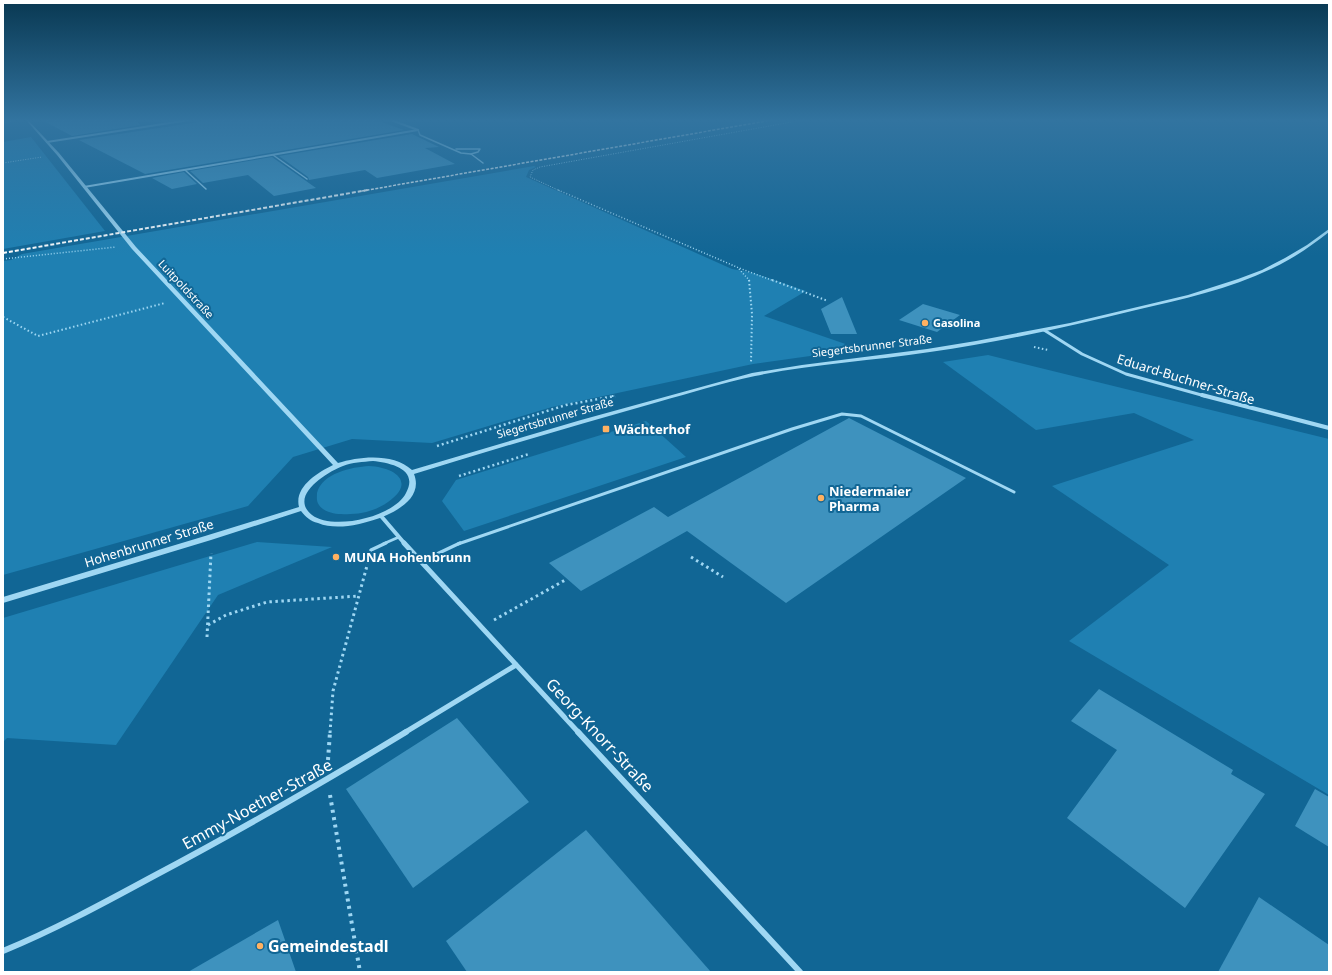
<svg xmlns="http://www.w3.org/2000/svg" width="1332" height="975" font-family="'Noto Sans',sans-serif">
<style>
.green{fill:#1f80b2}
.building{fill:#3e92be}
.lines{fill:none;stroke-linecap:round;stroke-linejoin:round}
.path-far5{stroke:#9fd7f3;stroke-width:1;stroke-dasharray:1 1.5;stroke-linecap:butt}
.path-far4{stroke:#9fd7f3;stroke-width:1.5;stroke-dasharray:1 2;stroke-linecap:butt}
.path-far3{stroke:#9fd7f3;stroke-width:2;stroke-dasharray:1.5 2.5;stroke-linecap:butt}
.path-far2{stroke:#9fd7f3;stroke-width:2.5;stroke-dasharray:2 3;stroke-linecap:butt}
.path-far1{stroke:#9fd7f3;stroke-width:3;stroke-dasharray:2.5 3.5;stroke-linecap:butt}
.path{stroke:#9fd7f3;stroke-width:4;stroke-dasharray:3 4.5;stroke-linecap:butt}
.service-far2{stroke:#9fd7f3;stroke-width:1.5}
.service-far1{stroke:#9fd7f3;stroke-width:3}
.service{stroke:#9fd7f3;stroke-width:3.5}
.minor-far4{stroke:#9fd7f3;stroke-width:2}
.minor-far3{stroke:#9fd7f3;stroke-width:3}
.minor-far2{stroke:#9fd7f3;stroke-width:4}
.minor-far1{stroke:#9fd7f3;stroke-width:5}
.minor{stroke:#9fd7f3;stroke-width:6}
.tertiary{fill:#9fd7f3;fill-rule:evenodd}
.rail-far1{stroke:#fff;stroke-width:1.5;stroke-dasharray:3 1.5;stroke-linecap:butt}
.rail{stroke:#fff;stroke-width:2;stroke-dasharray:4 2;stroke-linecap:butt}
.poi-dot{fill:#ffb161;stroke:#116695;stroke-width:1.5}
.labels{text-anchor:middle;stroke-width:4;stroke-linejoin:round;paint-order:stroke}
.far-street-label{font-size:11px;fill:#fff;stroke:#116695}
.far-poi-label{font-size:11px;font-weight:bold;fill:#fff;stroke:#116695;text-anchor:start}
.street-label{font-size:13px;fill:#fff;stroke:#116695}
.poi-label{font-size:13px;font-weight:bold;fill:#fff;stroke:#116695;text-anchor:start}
.near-street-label{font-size:16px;fill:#fff;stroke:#116695}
.near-poi-label{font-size:16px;font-weight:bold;fill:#fff;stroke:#116695;text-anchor:start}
</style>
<rect width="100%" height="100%" fill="#116695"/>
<g class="green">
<polygon points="31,137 105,231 3,249 3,142"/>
<polygon points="534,166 536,167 529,170 526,177 732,269 754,273 806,291 764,316 860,349 753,364 552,407 432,443 352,439 293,457 248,506 3,575 3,261 11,260 22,254"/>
<polygon points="988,355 1329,439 1329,795 1069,641 1169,565 1052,486 1194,440 1134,413 1036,430 943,362"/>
<polygon points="646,421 686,457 464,531 442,501 456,480"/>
<path d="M 369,466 C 394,467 417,482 388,502 C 374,512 357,515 341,514 C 333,514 323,511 319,505 C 316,501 317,497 317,493 C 322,473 352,467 369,466 Z"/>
<polygon points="257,542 332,547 218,595 116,745 7,738 3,742 3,618"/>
</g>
<g class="building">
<polygon points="42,120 136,120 140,125 72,136"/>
<polygon points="212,120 376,120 404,130 145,174 79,140"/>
<polygon points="412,134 439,147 425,148 455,164 377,178 365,170 309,180 308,177 279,156"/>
<polygon points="272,157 316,188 274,196 248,175 203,183 190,171"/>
<polygon points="184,172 197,184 172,189 152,178"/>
<polygon points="842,297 857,334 831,334 821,309"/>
<polygon points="923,304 960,315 937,332 899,320"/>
<polygon points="849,418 966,478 786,603 687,531 581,591 549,563 654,507 668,517"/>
<polygon points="1099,689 1233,770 1231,774 1265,794 1185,908 1067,818 1117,750 1071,721"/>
<polygon points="457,718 529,802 413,888 346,789"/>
<polygon points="1315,789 1329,797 1329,847 1295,826"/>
<polygon points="586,830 711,972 467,972 446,941"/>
<polygon points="1259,897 1329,945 1329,972 1218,972"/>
<polygon points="278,920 296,972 188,972"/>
</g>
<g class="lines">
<g class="path-far5">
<polyline points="3,123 14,121"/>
<polyline points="3,163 42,157"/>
<polyline points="560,191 530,177 533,170 540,167 803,120"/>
</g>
<g class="path-far4">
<polyline points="558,190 739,268 774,281"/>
<polyline points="3,259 116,247"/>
<polyline points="739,269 750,281"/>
</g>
<g class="path-far3">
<polyline points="749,280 752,314 751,362"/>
<polyline points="772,280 828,301"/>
<polyline points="3,317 38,336 165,303"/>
<polyline points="1034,347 1048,350"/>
<polyline points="612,396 615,396"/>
</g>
<g class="path-far2">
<polyline points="437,446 566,405 615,396"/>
<polyline points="459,476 529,454"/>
</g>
<g class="path-far1">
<polyline points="691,557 723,577"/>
<polyline points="494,620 567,579"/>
<polyline points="208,625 226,615 267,602 359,596"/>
<polyline points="207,637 211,553"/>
<polyline points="330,733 333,691 368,562"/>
</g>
<g class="path">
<polyline points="328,760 330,732"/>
<polyline points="330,795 360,972"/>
</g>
<g class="service-far2">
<polyline points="418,130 420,135 461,153 471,154 483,163"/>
<polyline points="456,149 480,149 478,152 471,154"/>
<polyline points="273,155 307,179"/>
<polyline points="185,170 206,189"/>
</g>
<g class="service-far1">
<polyline points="383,544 399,537"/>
<polyline points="458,544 792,429 842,414 861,416 1014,492"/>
</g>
<g class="service">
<polyline points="371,550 386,543"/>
<polyline points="420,562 460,543"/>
</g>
<g class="minor-far4">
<polyline points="391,120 418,130"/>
<polyline points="47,142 189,120"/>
<polyline points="84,187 418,130"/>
</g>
<polyline class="minor-far3" points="1044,330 1082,354 1126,374 1205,396"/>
<g class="minor-far2">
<polyline points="1202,395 1329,428"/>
<polyline points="381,516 405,544"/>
</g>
<g class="minor-far1">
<polyline points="404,543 579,733"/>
<polyline points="404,733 516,665"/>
</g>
<g class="minor">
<polyline points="578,732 800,972"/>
<path d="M 3,951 C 54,930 102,904 150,878 C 237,832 322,783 406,732"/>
</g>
<path class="tertiary" d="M 26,120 L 28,120 L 59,153 L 136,247 L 338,463 C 360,456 394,453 412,470 L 581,420 L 752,373 L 802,365 L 927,349 L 976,341 L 1070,323 L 1188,295 L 1238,279 L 1262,270 L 1285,258 L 1307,245 L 1329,229 L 1329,232 C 1316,242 1304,251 1290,259 C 1243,286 1188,298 1136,310 C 1068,327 999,342 930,352 C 871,361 812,364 755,376 C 722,383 690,393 658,402 C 576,425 495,449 414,474 C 427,507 371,523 348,526 C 338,527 327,527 318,523 C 310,521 306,517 301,511 L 211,540 L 3,603 L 3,597 L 205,536 L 299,507 C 294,487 317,473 333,465 L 132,249 L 57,155 ZM 373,461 C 391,463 419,469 406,493 C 394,517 333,531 312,515 C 288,496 327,472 343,466 C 352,462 363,462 373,461 Z"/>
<polyline class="rail-far1" points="362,191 772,120"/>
<polyline class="rail" points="3,253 368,190"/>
</g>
<linearGradient id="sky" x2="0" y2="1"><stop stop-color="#093852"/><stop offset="0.47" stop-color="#3274a0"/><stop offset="1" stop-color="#3274a0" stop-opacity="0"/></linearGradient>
<rect width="1332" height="256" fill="url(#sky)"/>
<g class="poi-dot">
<circle cx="925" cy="323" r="4"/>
<rect x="602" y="425" width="8" height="8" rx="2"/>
<circle cx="821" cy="498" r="4"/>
<circle cx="336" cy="557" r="4"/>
<circle cx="260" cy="946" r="4"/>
</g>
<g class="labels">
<g class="far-street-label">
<text transform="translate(186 289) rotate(47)" y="4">Luitpoldstraße</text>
<text transform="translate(872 346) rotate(-7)" y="4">Siegertsbrunner Straße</text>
<text transform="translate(555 418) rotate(-16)" y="4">Siegertsbrunner Straße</text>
</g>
<g class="far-poi-label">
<text x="933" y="327">Gasolina</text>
</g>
<g class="street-label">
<text transform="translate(1186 379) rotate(17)" y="5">Eduard-Buchner-Straße</text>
<text transform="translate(149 543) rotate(-17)" y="5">Hohenbrunner Straße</text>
</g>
<g class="poi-label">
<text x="614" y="434">Wächterhof</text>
<text x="829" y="496">Niedermaier<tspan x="829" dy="15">Pharma</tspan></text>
<text x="344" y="562">MUNA Hohenbrunn</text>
</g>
<g class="near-street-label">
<text transform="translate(600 735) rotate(47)" y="6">Georg-Knorr-Straße</text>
<text transform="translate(257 804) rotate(-29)" y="6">Emmy-Noether-Straße</text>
</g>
<g class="near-poi-label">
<text x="268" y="952">Gemeindestadl</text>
</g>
</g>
<rect width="1332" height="975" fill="none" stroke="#ffffff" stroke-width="8"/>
</svg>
